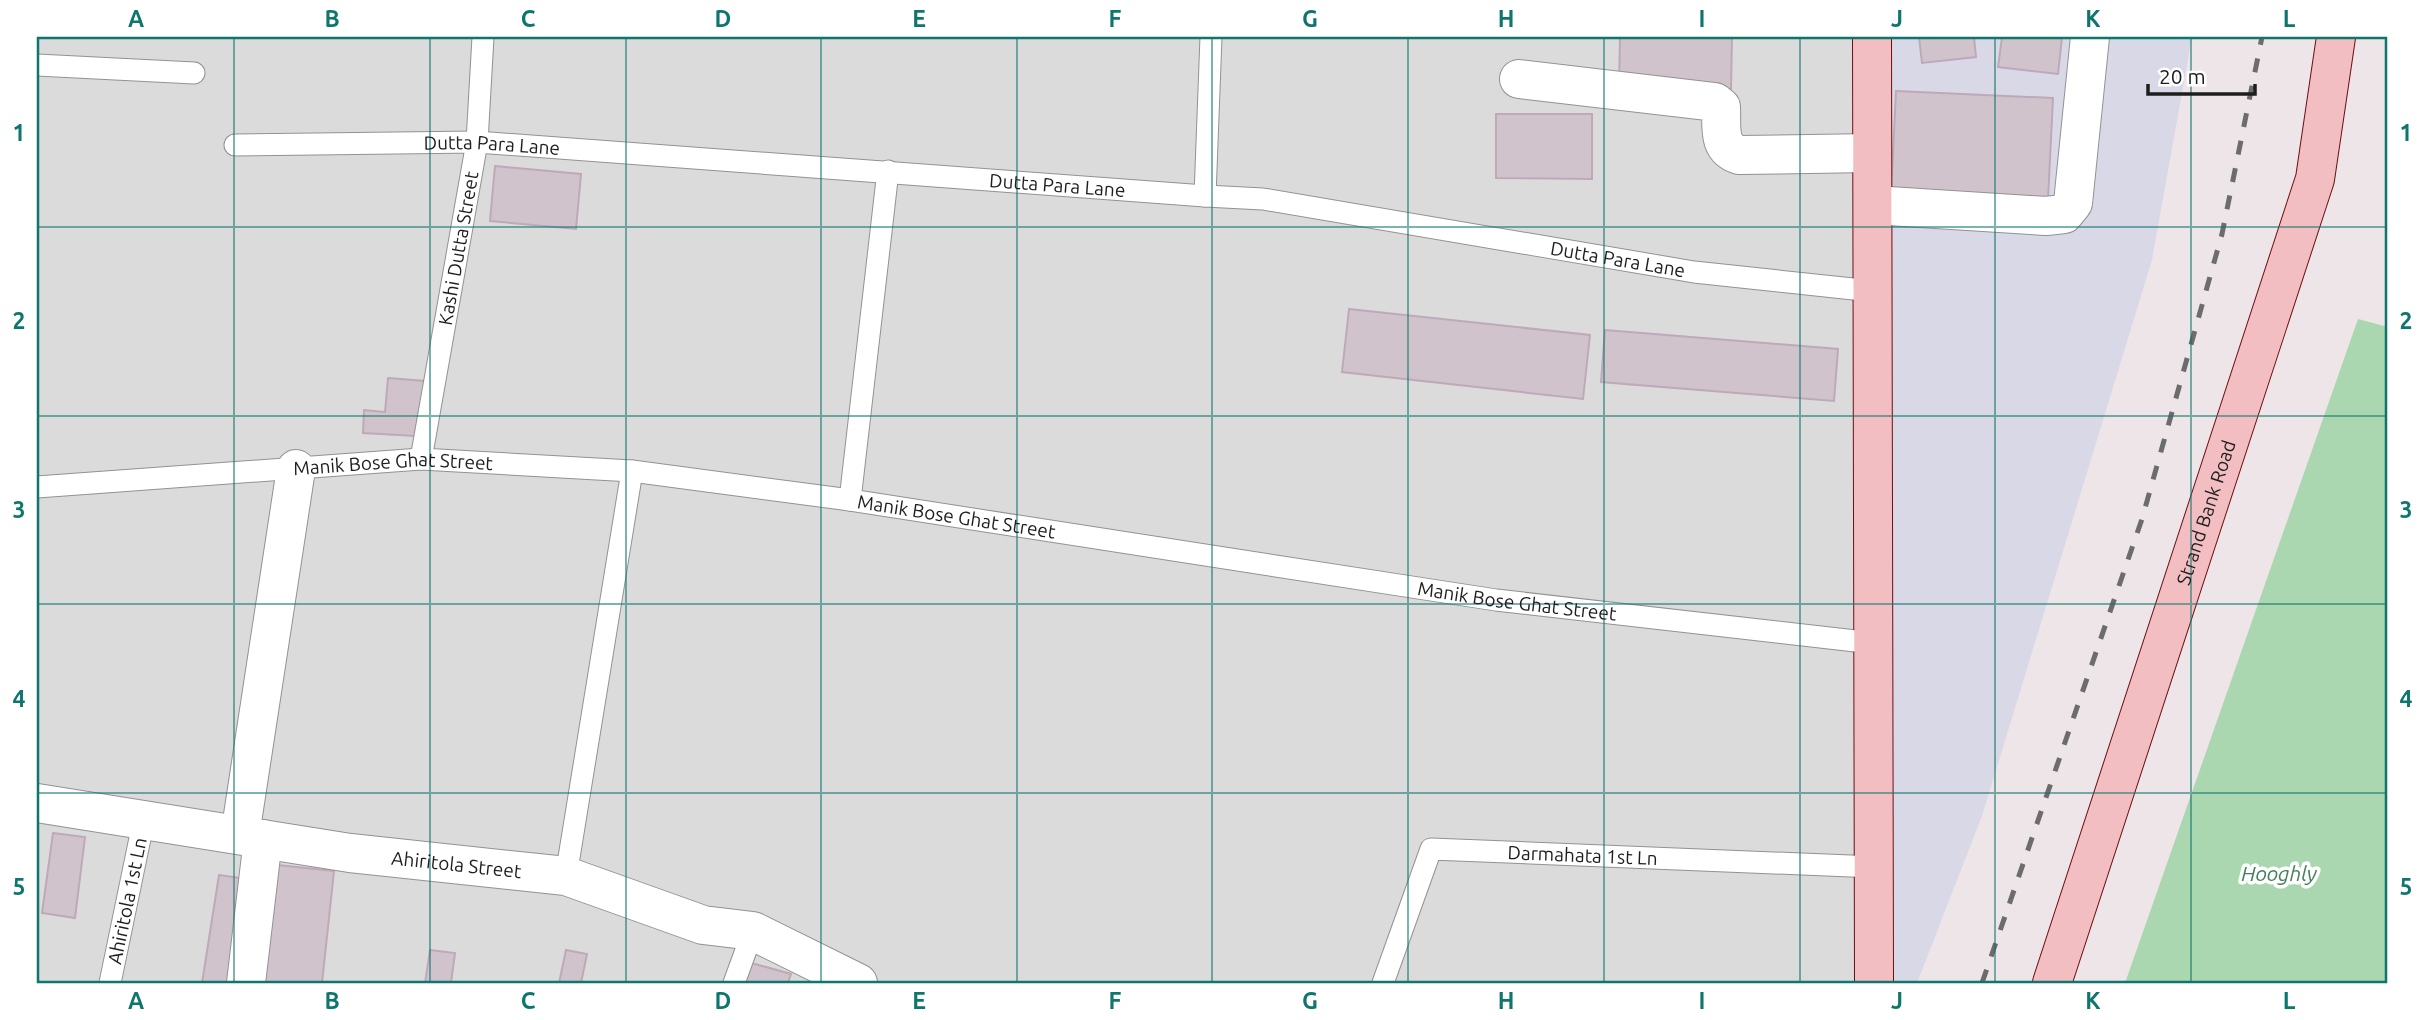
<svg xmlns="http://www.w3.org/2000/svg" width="2425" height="1020" font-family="Ubuntu,sans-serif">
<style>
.residential{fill:#dcdbdc}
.industrial{fill:#d9d8e7}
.water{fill:#aad7af}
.building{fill:#d0c3cc;stroke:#bea9b8;stroke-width:2}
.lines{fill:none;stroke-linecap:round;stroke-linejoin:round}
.service-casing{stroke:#929292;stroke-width:23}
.minor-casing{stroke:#929292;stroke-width:40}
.tertiary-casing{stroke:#929292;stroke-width:40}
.secondary-casing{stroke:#6b1011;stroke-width:40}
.service{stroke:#fff;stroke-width:21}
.minor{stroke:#fff;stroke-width:38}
.tertiary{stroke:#fff;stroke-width:38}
.secondary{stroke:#f3bec2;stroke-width:38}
.rail{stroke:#6c6c6c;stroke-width:5;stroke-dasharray:14 14;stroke-linecap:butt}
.grid{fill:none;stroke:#0f766e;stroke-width:2;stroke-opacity:0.55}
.labels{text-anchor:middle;stroke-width:7;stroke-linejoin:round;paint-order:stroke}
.street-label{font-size:19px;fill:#1e1e1e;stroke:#fff}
.water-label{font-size:21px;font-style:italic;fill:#437f5a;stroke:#fff}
.neatline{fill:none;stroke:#0f766e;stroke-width:2.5}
.grid-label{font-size:23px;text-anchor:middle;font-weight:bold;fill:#0f766e}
</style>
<rect width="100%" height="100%" fill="#eee5e9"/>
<polygon class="residential" points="37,37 1852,37 1857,983 37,983"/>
<polygon class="industrial" points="1880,37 2192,37 2152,260 1982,816 1917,983 1892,983"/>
<polygon class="water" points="2358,319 2388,327 2388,983 2125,983"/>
<g class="building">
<polygon points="1620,37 1732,37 1731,89 1619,88"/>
<polygon points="1919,37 1974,37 1976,57 1922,63"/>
<polygon points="2002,37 2062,37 2058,74 1998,67"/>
<polygon points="1896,91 2053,98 2048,200 1891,193"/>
<polygon points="1496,114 1592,114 1592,179 1496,178"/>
<polygon points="495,166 581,174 576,229 490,221"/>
<polygon points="1349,309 1590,335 1583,399 1342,372"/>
<polygon points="1605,330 1838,349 1834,401 1601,382"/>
<polygon points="388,378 425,381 415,436 363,433 364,410 385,412"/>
<polygon points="53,833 85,837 75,918 42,913"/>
<polygon points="268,864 334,871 322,983 255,983"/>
<polygon points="219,875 255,880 239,983 202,983"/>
<polygon points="430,950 455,953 451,983 425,983"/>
<polygon points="566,950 587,954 581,983 559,983"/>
<polygon points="748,962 791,974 788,983 741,983"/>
</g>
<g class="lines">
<defs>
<g id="service">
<polyline points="37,65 194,73"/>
<path id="s1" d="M 235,145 L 477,142 L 1205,196 L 1263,199 L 1694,272 L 1872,291"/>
<polyline points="1205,196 1211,37"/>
<path id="s2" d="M 421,459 L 477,142 L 483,37"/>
<path id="s3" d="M 37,487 L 421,459 L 632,471 L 850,500 L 1496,600 L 1873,643"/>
<polyline points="850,500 888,171"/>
<polyline points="566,876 632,471"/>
<path id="s4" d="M 110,983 L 144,819"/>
<polyline points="734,983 753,931"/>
<path id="s5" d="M 1383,983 L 1431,849 L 1875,867"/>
</g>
<g id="minor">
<path d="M 1519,79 L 1715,102 L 1721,107 C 1722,127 1717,148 1739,155 L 1872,153"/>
<polyline points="1873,205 2046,216 2064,214 2073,203 2090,37"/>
<polyline points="240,835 296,469"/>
<polyline points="246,983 263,839"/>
</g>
<g id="tertiary">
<path id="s6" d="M 37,803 L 350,853 L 566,876 L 703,925 L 753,931 L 858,983"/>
</g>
<g id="secondary">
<polyline points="1872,37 1874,983"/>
<path id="s7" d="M 2052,983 L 2315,179 L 2336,37"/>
</g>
</defs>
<use href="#service" class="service-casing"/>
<use href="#minor" class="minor-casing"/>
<use href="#tertiary" class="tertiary-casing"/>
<use href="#secondary" class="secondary-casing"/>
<use href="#service" class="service"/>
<use href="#minor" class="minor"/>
<use href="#tertiary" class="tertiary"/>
<use href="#secondary" class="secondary"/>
<polyline class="rail" points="1982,983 2142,519 2222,234 2262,37"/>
</g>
<path class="grid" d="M 234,37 L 234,983M 430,37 L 430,983M 626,37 L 626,983M 821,37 L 821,983M 1017,37 L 1017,983M 1212,37 L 1212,983M 1408,37 L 1408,983M 1604,37 L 1604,983M 1800,37 L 1800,983M 1995,37 L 1995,983M 2191,37 L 2191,983M 37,227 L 2388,227M 37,416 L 2388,416M 37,604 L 2388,604M 37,793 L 2388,793"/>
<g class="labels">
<g class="street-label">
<text dy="7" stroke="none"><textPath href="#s1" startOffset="257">Dutta Para Lane</textPath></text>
<text dy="7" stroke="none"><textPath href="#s1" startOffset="824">Dutta Para Lane</textPath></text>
<text dy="7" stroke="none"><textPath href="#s2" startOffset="214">Kashi Dutta Street</textPath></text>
<text dy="7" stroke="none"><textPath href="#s1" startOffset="1390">Dutta Para Lane</textPath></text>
<text dy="7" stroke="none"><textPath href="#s3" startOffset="357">Manik Bose Ghat Street</textPath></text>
<text dy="7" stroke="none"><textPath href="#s7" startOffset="495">Strand Bank Road</textPath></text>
<text dy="7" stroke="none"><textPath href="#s3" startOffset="924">Manik Bose Ghat Street</textPath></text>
<text dy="7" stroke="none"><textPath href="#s3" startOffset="1491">Manik Bose Ghat Street</textPath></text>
<text dy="7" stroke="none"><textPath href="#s5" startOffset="294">Darmahata 1st Ln</textPath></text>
<text dy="7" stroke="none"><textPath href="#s6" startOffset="424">Ahiritola Street</textPath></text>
<text dy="7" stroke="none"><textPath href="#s4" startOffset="84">Ahiritola 1st Ln</textPath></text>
</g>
<g class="water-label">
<text x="2279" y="881">Hooghly</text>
</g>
</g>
<rect width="2425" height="1020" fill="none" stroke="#ffffff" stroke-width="77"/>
<path d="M2148 84v10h107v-10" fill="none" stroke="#1e1e1e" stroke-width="3.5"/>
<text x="2159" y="84" font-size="21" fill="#1e1e1e" stroke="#ffffff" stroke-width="5" paint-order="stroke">20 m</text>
<rect x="38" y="38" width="2348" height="944" class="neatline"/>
<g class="grid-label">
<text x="136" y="27">A</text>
<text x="332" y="27">B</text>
<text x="528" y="27">C</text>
<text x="723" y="27">D</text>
<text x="919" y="27">E</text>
<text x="1115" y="27">F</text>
<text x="1310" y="27">G</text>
<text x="1506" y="27">H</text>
<text x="1702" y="27">I</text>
<text x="1897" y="27">J</text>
<text x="2093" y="27">K</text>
<text x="2289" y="27">L</text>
<text x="19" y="141">1</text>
<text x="2406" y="141">1</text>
<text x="19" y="329">2</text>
<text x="2406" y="329">2</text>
<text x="19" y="518">3</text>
<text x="2406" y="518">3</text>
<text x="19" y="707">4</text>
<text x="2406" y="707">4</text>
<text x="19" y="895">5</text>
<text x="2406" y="895">5</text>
<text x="136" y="1009">A</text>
<text x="332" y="1009">B</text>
<text x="528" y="1009">C</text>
<text x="723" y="1009">D</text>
<text x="919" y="1009">E</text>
<text x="1115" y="1009">F</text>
<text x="1310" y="1009">G</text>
<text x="1506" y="1009">H</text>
<text x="1702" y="1009">I</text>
<text x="1897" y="1009">J</text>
<text x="2093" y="1009">K</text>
<text x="2289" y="1009">L</text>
</g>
</svg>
